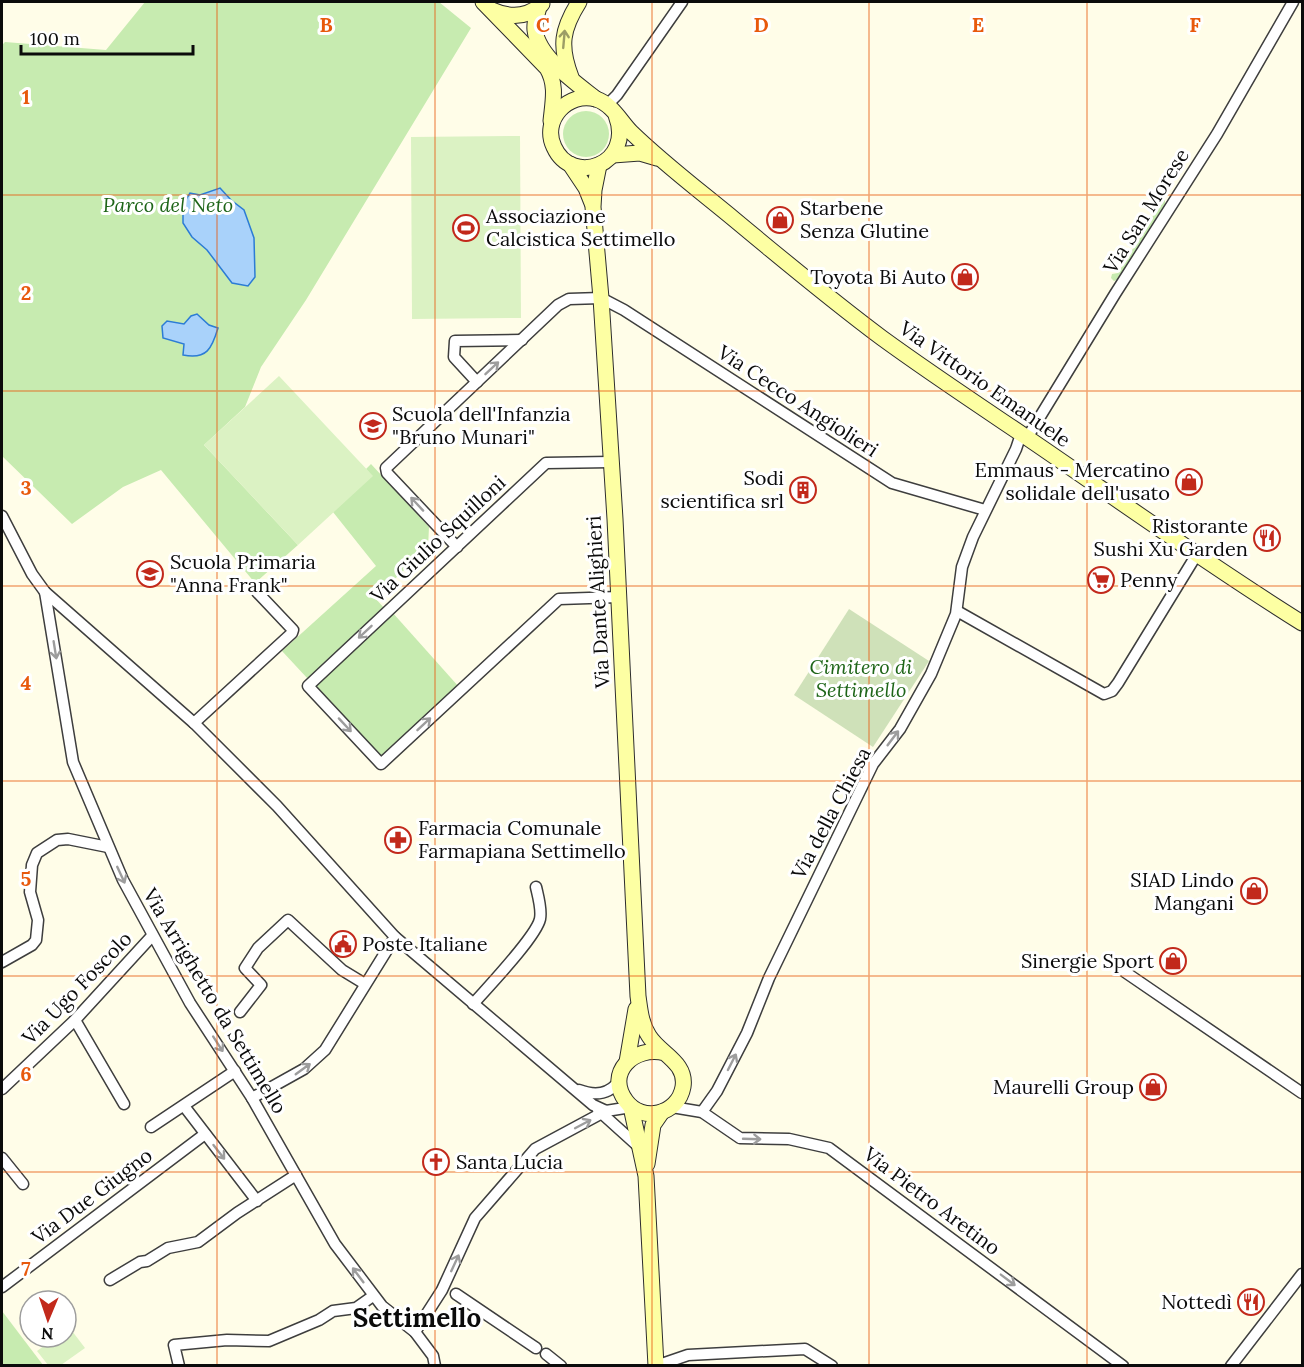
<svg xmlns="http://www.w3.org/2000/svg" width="1304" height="1367" font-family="Lora,serif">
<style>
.green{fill:#c7ebb0}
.cemetery{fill:#cfe1b9}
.pitch{fill:#dbf2c3}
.water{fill:#a9d2fa;stroke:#2c7cd5;stroke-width:1.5}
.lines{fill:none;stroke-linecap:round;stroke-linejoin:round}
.minor-casing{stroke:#3e3e3e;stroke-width:13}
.secondary-casing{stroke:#2d2d2d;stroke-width:17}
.minor{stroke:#fff;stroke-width:10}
.secondary{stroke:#fdffa3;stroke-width:15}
.oneway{stroke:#9c9d66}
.oneway2{stroke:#9d9d9d}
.grid{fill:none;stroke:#e8590c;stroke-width:1.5;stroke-opacity:0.55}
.labels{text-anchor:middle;stroke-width:6;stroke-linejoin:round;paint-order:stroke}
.park-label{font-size:20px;font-style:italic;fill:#1e6518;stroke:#fff}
.poi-label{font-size:20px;fill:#0b0b0b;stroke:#fff;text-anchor:start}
.street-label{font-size:20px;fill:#0b0b0b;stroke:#fff}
.district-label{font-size:26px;font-weight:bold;fill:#0b0b0b;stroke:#fff}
.grid-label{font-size:20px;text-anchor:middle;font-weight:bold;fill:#e8590c;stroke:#fff;stroke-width:6;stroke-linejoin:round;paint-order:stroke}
</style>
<rect width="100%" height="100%" fill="#fffde8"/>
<g class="green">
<polygon points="145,2 439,2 471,28 306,300 261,367 245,407 204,445 298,545 255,583 161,470 123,487 72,524 2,456 2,45 5,42 106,50"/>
<circle cx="586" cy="134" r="23"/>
<polygon points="1160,198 1165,200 1165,204 1119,279 1114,281 1111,278 1112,274 1118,273 1159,206 1157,202"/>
<polygon points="371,464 429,527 428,547 375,598 385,609 308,679 282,651 376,566 333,512 372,476 366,469"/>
<polygon points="392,612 459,687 384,757 380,757 316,687 316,683"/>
<polygon points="2,1311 43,1365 2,1365"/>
</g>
<polygon class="cemetery" points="849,609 929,661 873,747 794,695"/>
<g class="pitch">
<polygon points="520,136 521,318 412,319 411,137"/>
<polygon points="279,376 373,476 298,545 204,445"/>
<polygon points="69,1327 85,1348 61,1365 48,1365 37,1351 56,1337 66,1337 66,1329"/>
</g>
<g class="water">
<polygon points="220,188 231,200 244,210 254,238 255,277 248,286 232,283 207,250 192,237 183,223 183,204 190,193 200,195"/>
<path d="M 197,314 L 209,325 L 218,328 C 212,348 207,360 183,355 L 184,344 L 163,338 L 162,326 L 167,321 L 184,324 L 191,316 Z"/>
</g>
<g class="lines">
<defs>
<g id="minor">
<polyline points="607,105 617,95 682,2"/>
<polyline points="477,382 454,357 455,341 522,340"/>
<polyline points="1027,438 1115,294 1217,134 1293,2"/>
<polyline points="611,462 546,463 308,686 381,764 559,599 619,597"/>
<polyline points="2,516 32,574 45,592 194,723 277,806 395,937 593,1105 606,1111 631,1107"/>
<polyline points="457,547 387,473 386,468 558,305 569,299 601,298 624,310 892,483 985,510"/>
<polyline points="45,592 73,762 123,880 190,1003 252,1098 335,1244 382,1306 415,1332 433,1356 435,1366"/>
<polyline points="957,611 1104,694 1112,691 1118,683 1197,554"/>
<polyline points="194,723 292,633 293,630 257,592"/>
<polyline points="2,962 32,945 36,940 38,920 30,892 32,865 37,853 57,840 68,839 108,847"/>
<polyline points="1125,972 1302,1093"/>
<path d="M 473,1004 C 487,988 536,937 540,919 C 542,909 538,896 536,887"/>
<polyline points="240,1012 261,985 245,968 258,948 288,920 342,970 365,984"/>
<polyline points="75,1020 124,1104"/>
<polyline points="2,1089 75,1020 152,936"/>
<path d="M 579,1090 C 595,1096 609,1095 620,1080"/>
<polyline points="252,1098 304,1069 325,1050 395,937"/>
<polyline points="184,1106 257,1201"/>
<polyline points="672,1107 702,1112 740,1138 789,1139 829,1148 1123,1366"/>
<polyline points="598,1110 639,1147"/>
<polyline points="702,1112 717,1091 747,1033 769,978 873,764 900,729 931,674 956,614 962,567 973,537 1016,449 1021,434"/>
<polyline points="151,1127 235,1071"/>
<polyline points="2,1158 23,1184"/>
<polyline points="110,1280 140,1262 147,1261 168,1248 198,1242 237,1213 296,1175"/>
<polyline points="2,1287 205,1134"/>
<polyline points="456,1294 536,1348"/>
<polyline points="415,1332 442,1290 475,1218 535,1149 602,1113"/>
<polyline points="546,1354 561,1366"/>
<polyline points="179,1366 174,1345 227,1340 269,1341 319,1320 333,1311 356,1308 373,1296"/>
<polyline points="656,1366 688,1355 805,1349 832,1366"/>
<polyline points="1231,1366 1302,1274"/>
</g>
<g id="secondary">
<path d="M 483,2 L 547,68 C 557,85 553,101 551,121"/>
<path d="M 539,7 C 537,15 534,22 535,30 C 538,57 576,83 596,99"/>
<path d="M 492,10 C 510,18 527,18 542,4"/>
<path d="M 571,77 C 559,46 562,29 579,2"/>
<path d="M 616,115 C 635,165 572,187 554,147 C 541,120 568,91 596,99 C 612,104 621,122 631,132 C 664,164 700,191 735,220 C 783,260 831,300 882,338 C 930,373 980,406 1029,439 C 1120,501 1209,565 1302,623"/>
<polyline points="613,155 640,153 657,158"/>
<polyline points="570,164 586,188 592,203"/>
<path d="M 599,165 L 594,190 L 593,207 L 601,298 L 615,519 L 638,996 C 640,1010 641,1024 649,1036 C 660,1054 687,1062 683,1087 C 678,1115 642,1123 626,1101 C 605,1073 634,1045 665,1053"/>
<polyline points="627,1062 636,1009"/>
<polyline points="631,1107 646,1176 656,1366"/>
<polyline points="647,1164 653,1125 662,1112"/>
</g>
</defs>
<use href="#minor" class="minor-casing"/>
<use href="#secondary" class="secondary-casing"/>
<use href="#minor" class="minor"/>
<use href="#secondary" class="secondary"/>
</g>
<defs><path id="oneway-shaft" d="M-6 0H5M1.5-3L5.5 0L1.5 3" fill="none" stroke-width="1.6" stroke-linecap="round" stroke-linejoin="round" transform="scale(1.5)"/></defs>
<use class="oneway" href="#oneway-shaft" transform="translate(564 39) rotate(-85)"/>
<g class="oneway2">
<use href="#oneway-shaft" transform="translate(492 368) rotate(-43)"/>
<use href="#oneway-shaft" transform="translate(417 504) rotate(-133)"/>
<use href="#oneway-shaft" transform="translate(365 632) rotate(137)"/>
<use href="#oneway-shaft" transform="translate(55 650) rotate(81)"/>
<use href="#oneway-shaft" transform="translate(424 724) rotate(-43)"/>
<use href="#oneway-shaft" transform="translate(345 725) rotate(47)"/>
<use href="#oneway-shaft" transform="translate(893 738) rotate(-53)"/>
<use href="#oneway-shaft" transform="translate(121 875) rotate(65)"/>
<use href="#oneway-shaft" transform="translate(218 1044) rotate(57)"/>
<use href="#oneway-shaft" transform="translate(732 1062) rotate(-63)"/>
<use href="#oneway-shaft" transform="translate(303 1069) rotate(-36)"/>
<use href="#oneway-shaft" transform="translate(583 1124) rotate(-28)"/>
<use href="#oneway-shaft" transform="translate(752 1139) rotate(2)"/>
<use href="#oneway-shaft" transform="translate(219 1152) rotate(52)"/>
<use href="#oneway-shaft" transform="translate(455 1263) rotate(-65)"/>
<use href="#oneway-shaft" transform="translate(358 1275) rotate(-127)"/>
<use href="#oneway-shaft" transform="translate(1008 1280) rotate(37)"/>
</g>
<path class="grid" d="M 217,2 L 217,1366M 435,2 L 435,1366M 652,2 L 652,1366M 869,2 L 869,1366M 1087,2 L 1087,1366M 2,195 L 1302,195M 2,391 L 1302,391M 2,586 L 1302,586M 2,781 L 1302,781M 2,976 L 1302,976M 2,1172 L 1302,1172"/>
<defs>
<symbol id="shop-ring" viewBox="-11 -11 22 22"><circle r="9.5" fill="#fff" stroke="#c2291b" stroke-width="1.5"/><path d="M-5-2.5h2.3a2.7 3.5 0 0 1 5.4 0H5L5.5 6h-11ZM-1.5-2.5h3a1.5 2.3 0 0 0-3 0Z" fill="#c2291b"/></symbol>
<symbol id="stadium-ring" viewBox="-11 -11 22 22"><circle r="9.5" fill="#fff" stroke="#c2291b" stroke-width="1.5"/><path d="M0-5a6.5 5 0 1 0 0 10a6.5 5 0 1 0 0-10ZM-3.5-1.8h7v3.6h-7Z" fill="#c2291b"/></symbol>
<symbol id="school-ring" viewBox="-11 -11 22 22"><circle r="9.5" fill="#fff" stroke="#c2291b" stroke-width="1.5"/><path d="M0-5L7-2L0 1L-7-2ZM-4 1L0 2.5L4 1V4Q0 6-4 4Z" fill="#c2291b"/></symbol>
<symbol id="building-ring" viewBox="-11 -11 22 22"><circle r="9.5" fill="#fff" stroke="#c2291b" stroke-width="1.5"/><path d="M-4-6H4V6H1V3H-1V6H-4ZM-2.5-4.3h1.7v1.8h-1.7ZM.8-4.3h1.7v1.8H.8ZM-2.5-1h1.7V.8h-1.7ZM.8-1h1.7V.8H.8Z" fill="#c2291b"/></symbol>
<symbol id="restaurant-ring" viewBox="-11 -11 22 22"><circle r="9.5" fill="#fff" stroke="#c2291b" stroke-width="1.5"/><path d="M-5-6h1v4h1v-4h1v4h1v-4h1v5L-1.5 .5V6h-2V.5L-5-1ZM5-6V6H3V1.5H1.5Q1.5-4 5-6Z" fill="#c2291b"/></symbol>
<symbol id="supermarket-ring" viewBox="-11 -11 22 22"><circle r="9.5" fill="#fff" stroke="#c2291b" stroke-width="1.5"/><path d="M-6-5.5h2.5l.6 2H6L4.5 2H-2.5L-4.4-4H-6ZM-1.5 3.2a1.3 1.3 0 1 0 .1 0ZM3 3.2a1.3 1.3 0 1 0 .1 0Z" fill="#c2291b"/></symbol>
<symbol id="pharmacy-ring" viewBox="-11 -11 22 22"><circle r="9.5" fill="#fff" stroke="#c2291b" stroke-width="1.5"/><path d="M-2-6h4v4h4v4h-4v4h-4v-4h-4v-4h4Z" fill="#c2291b"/></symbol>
<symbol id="civic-ring" viewBox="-11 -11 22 22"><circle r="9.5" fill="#fff" stroke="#c2291b" stroke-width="1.5"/><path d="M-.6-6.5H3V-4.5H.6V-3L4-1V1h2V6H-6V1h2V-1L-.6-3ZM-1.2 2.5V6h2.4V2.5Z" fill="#c2291b"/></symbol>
<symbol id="church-ring" viewBox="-11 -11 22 22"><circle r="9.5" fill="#fff" stroke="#c2291b" stroke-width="1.5"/><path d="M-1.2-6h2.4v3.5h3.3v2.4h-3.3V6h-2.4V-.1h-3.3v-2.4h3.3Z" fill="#c2291b"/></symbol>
</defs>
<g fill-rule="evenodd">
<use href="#shop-ring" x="765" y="205" width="30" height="30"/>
<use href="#stadium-ring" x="451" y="213" width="30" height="30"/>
<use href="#shop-ring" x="950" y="262" width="30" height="30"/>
<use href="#school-ring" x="358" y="411" width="30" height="30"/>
<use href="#shop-ring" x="1174" y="467" width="30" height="30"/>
<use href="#building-ring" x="788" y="475" width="30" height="30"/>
<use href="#restaurant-ring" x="1252" y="523" width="30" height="30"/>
<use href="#school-ring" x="135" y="559" width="30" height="30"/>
<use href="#supermarket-ring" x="1086" y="565" width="30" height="30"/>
<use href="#pharmacy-ring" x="383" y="825" width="30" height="30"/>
<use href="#shop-ring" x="1239" y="876" width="30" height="30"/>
<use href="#civic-ring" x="328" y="929" width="30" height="30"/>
<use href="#shop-ring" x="1158" y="946" width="30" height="30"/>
<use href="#shop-ring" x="1138" y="1072" width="30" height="30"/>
<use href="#church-ring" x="421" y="1147" width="30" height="30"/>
<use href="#restaurant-ring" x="1236" y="1287" width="30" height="30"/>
</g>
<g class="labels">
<g class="park-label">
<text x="168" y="212">Parco del Neto</text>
<text x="861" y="674">Cimitero di<tspan x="861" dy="23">Settimello</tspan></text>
</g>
<g class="poi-label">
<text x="800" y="215">Starbene<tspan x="800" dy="23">Senza Glutine</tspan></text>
<text x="486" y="223">Associazione<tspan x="486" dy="23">Calcistica Settimello</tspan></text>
<text x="946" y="284" text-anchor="end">Toyota Bi Auto</text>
<text x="392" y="421">Scuola dell'Infanzia<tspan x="392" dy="23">"Bruno Munari"</tspan></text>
<text x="1170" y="477" text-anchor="end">Emmaus - Mercatino<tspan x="1170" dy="23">solidale dell'usato</tspan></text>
<text x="784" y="485" text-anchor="end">Sodi<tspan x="784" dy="23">scientifica srl</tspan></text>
<text x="1248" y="533" text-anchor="end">Ristorante<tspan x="1248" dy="23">Sushi Xu Garden</tspan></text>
<text x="170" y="569">Scuola Primaria<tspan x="170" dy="23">"Anna Frank"</tspan></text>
<text x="1120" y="587">Penny</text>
<text x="418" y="835">Farmacia Comunale<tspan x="418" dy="23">Farmapiana Settimello</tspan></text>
<text x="1234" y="887" text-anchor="end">SIAD Lindo<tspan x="1234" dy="23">Mangani</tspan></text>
<text x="362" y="951">Poste Italiane</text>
<text x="1154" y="968" text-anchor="end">Sinergie Sport</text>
<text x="1134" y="1094" text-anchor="end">Maurelli Group</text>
<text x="456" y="1169">Santa Lucia</text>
<text x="1232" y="1309" text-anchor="end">Nottedì</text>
</g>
<g class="street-label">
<text transform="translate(1146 211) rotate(-58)" y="7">Via San Morese</text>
<text transform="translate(985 384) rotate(35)" y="7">Via Vittorio Emanuele</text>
<text transform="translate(798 401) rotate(33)" y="7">Via Cecco Angiolieri</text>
<text transform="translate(438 539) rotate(-43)" y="7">Via Giulio Squilloni</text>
<text transform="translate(598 602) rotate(-93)" y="7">Via Dante Alighieri</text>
<text transform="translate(831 813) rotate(-62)" y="7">Via della Chiesa</text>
<text transform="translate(77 988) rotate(-46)" y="7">Via Ugo Foscolo</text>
<text transform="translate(215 1001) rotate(59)" y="7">Via Arrighetto da Settimello</text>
<text transform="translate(92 1196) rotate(-37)" y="7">Via Due Giugno</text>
<text transform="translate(932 1201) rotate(37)" y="7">Via Pietro Aretino</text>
</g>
<g class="district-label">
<text x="417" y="1327">Settimello</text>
</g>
</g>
<g class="grid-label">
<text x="326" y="32">B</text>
<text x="543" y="32">C</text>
<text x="761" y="32">D</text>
<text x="978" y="32">E</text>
<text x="1195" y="32">F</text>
<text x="26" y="104">1</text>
<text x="26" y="300">2</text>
<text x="26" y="495">3</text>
<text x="26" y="690">4</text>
<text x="26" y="886">5</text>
<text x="26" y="1081">6</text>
<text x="26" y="1276">7</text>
</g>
<rect width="1304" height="1367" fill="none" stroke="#0b0b0b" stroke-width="6"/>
<g transform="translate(48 1319) rotate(182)"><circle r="28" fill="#ffffff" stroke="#9d9d9d" stroke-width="1.5"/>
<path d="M0-4.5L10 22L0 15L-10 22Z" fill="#c2291b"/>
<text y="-9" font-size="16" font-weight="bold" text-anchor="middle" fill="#0b0b0b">N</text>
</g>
<path d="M21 45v9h172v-9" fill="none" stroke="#0b0b0b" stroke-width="3"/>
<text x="30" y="45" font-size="18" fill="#0b0b0b" stroke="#ffffff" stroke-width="4.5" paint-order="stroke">100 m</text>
</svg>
